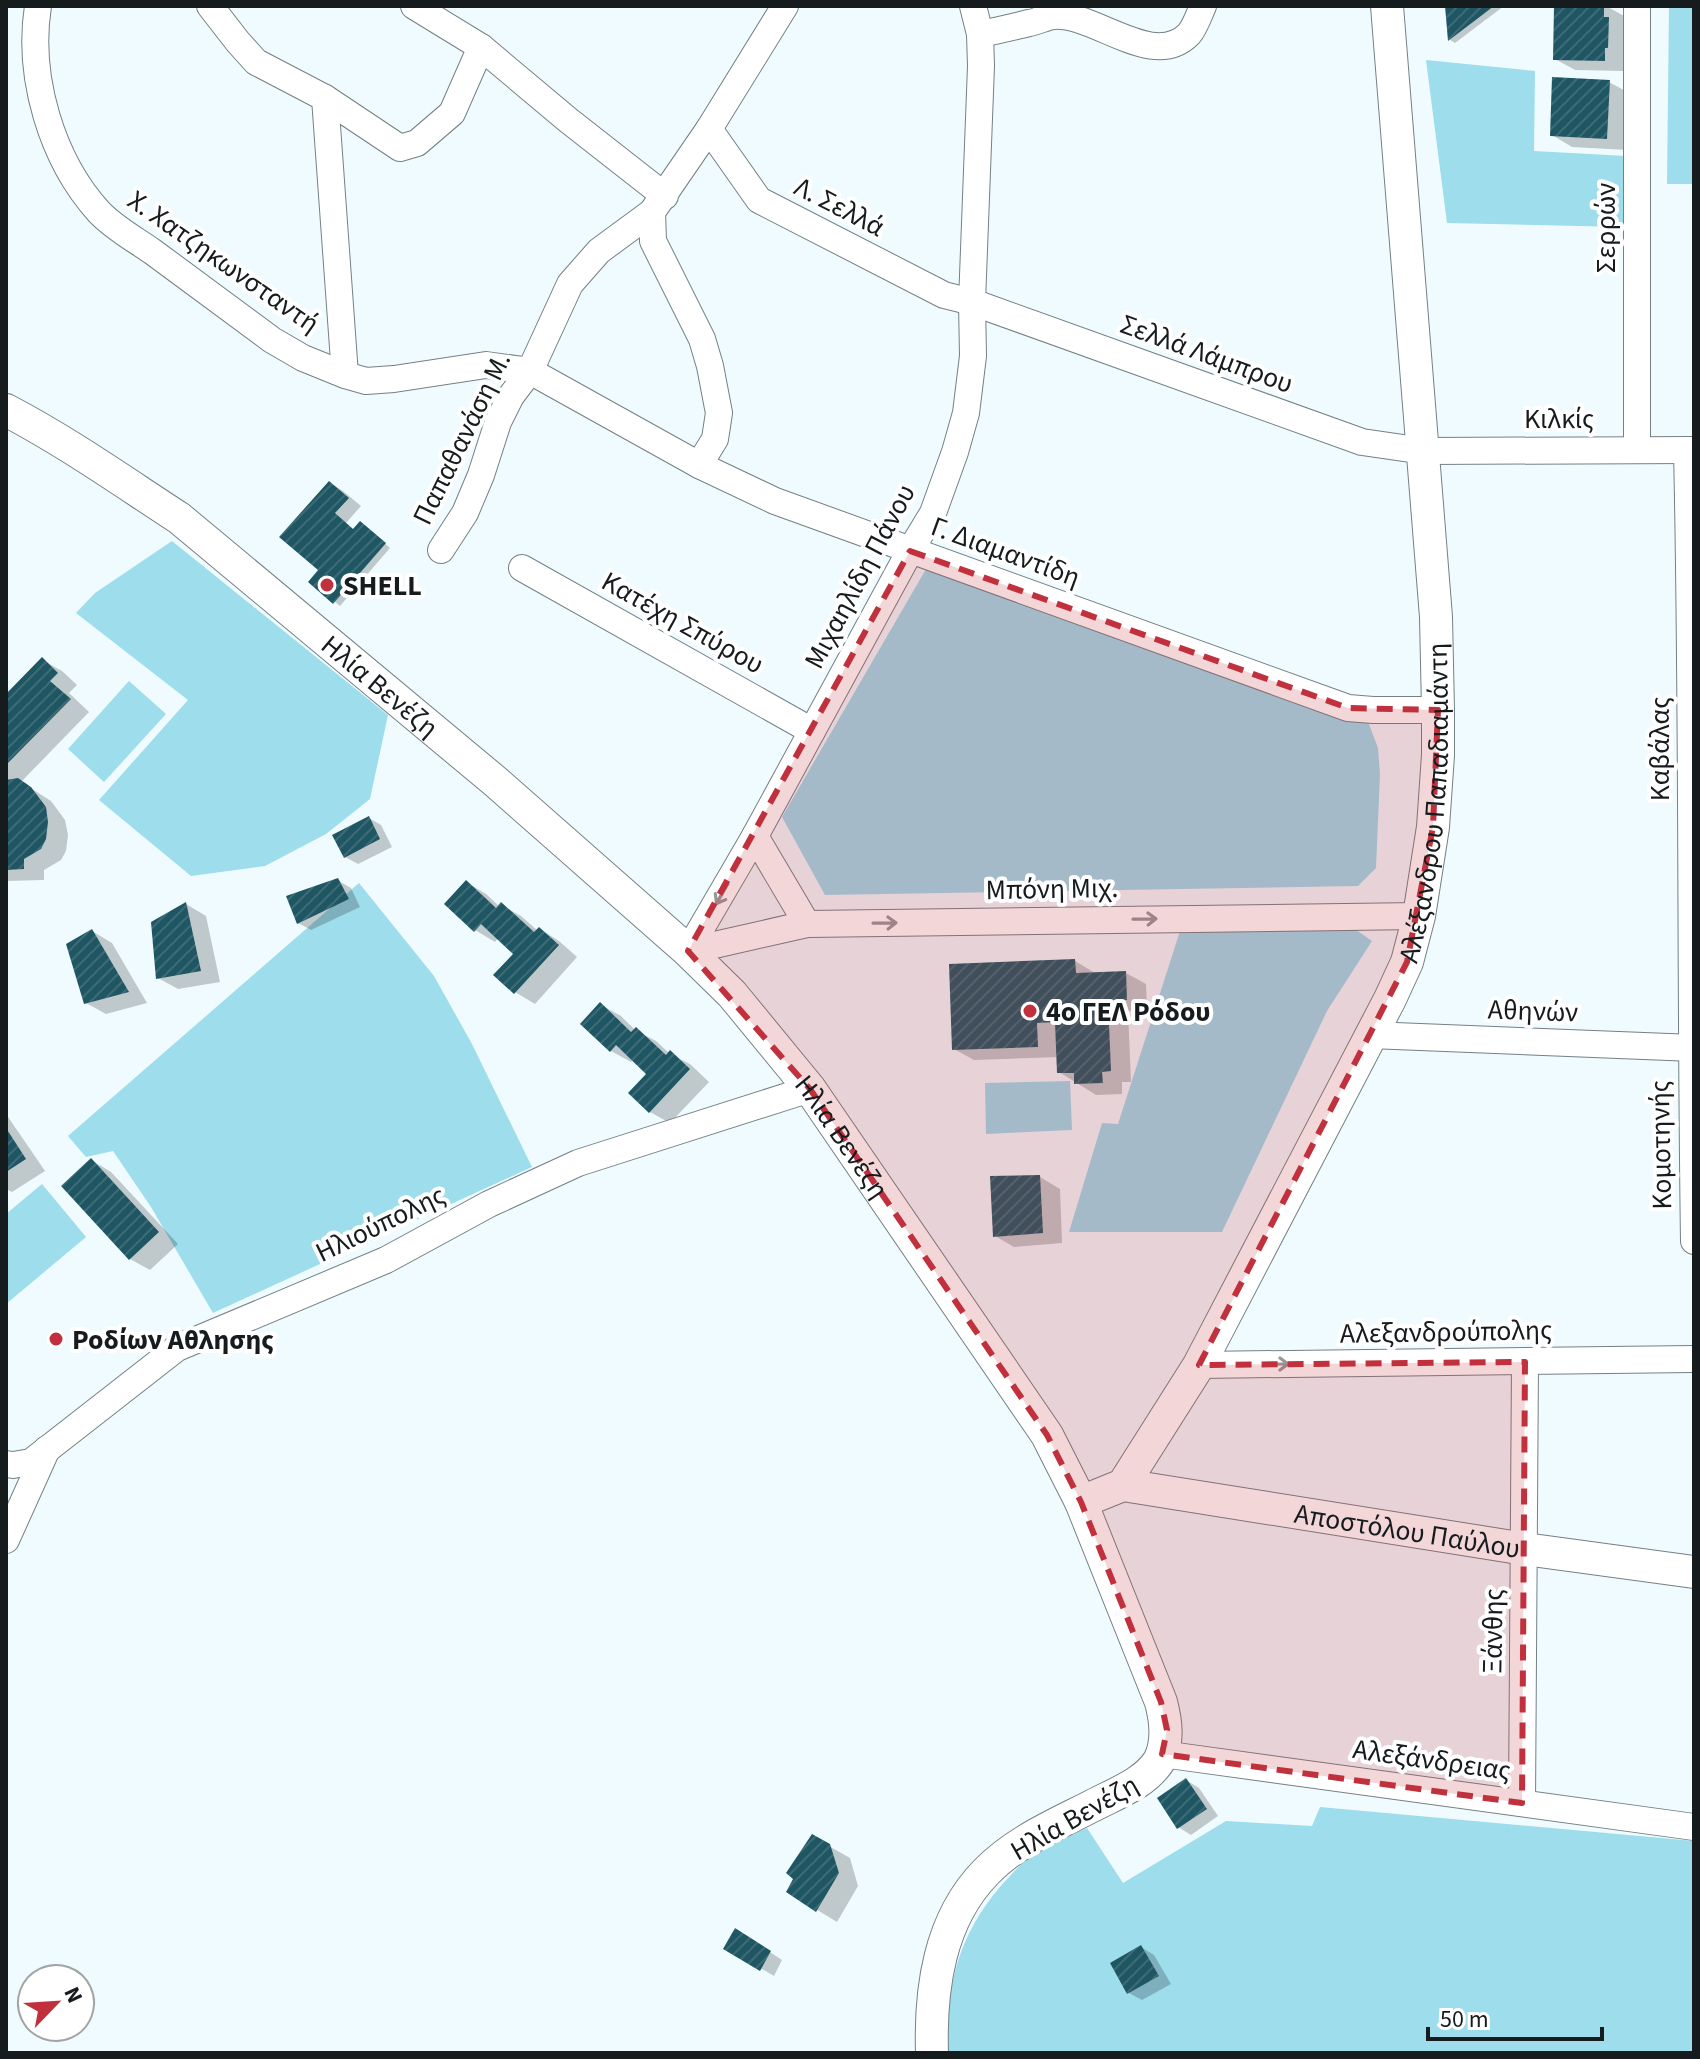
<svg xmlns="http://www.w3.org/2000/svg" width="1700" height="2059" font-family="'Source Sans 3',sans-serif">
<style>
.grass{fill:#9dddec}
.shadow{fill:#0003}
.building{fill:url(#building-hatch)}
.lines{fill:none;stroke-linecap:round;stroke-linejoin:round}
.minor-casing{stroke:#748184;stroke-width:28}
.tertiary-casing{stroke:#748184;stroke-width:34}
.minor{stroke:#fff;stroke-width:26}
.tertiary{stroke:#fff;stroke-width:32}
.oneway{stroke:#969899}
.marked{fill:#c1313d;fill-opacity:0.2;stroke:#c1313d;stroke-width:6;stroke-dasharray:16 10;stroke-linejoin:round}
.poi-dot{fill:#c1313d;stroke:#fff;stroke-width:3}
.labels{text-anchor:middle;stroke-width:8;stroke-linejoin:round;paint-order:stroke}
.street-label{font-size:28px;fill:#161b1d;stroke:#fff}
.poi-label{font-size:28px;font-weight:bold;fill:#161b1d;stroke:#fff;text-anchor:start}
</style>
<defs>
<pattern id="building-hatch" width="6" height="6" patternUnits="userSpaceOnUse" patternTransform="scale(2)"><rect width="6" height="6" fill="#1e5763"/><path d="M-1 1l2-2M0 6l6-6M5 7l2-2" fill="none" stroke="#3d6b75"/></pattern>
</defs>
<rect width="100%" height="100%" fill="#effbfe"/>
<g class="grass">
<polygon points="1669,6 1694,6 1694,184 1667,184"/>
<polygon points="1426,60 1535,71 1534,151 1626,156 1625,227 1447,223"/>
<polygon points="172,541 388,715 370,799 326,834 265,866 191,876 99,800 188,700 76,613 95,593"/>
<polygon points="929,564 1367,719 1378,748 1380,774 1376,868 1358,886 825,895 782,817"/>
<polygon points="129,681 166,714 104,782 68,749"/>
<polygon points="359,883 434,976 472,1044 532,1167 213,1313 151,1207 113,1151 86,1157 68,1136"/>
<polygon points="1342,920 1372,941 1327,1011 1222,1232 1069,1232 1102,1123 1118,1124 1181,928"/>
<polygon points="1070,1081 1072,1130 986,1134 985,1083"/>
<polygon points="42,1184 86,1237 6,1304 6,1214"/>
<path d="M 1320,1807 L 1694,1841 L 1694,2053 L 948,2053 C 945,1983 960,1929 1009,1877 C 1017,1869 1026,1858 1036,1852 C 1051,1842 1070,1835 1087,1828 L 1123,1883 L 1226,1821 L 1312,1826 Z"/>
</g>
<g class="shadow">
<polygon points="1447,6 1504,6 1455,43 1450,40"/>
<polygon points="1555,6 1606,6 1624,16 1623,28 1628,31 1624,71 1575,70 1555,59"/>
<polygon points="1609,82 1629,93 1627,150 1572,147 1552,135"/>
<polygon points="330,483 343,491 361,506 346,523 354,531 366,526 390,548 340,606 311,582 321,570"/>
<polygon points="42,660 62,671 77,685 69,693 89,712 21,782 51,801 65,820 68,835 66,851 61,860 44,870 44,880 6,881 6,697"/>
<polygon points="369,818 381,825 392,847 358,864 345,857"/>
<polygon points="337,880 351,888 360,907 311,930 298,923"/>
<polygon points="466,882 486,894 500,907 501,905 521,916 538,931 540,929 559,941 577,957 535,1004 515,992 516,954 498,938 495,942 475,930"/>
<polygon points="186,904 206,916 220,982 178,989 158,978"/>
<polygon points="92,931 112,943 147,1003 106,1014 86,1003"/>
<polygon points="1075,961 1095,973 1126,973 1146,984 1147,1011 1128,1011 1131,1082 1122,1082 1122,1094 1096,1095 1059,1072 1059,1057 974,1060 954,1049"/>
<polygon points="601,1005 621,1016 635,1030 656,1041 670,1054 690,1064 709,1082 670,1123 650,1112 649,1074 634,1059 631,1062 611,1051"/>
<polygon points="6,1114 45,1171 12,1192 6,1189"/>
<polygon points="91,1160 111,1172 178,1244 150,1270 130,1259"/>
<polygon points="1040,1177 1060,1189 1062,1243 1014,1247 995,1236"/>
<polygon points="1186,1780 1199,1788 1218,1816 1191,1835 1178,1827"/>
<polygon points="813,1837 850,1858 858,1886 837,1922 788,1892"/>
<polygon points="749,1938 782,1960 774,1976 726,1948"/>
<polygon points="1141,1947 1154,1955 1171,1984 1142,2000 1129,1993"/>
</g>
<g class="building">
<polygon points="1445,6 1494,6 1448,41"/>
<polygon points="1554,6 1604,6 1604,17 1609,17 1608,48 1605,48 1605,61 1553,60"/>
<polygon points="1552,77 1610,80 1607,139 1550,136"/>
<polygon points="329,481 349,498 335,513 353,529 360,521 386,543 333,604 308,582 318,570 279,537"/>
<polygon points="42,657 58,673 50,681 71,699 6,765 6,694"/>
<polygon points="18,778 31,787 46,807 48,822 46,839 41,849 24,859 24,869 6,870 6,780"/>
<polygon points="369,816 380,839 344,858 332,835"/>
<polygon points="338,878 349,899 297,924 286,896"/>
<polygon points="466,880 496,908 501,902 534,932 539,927 559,945 514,994 493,975 513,954 481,924 474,932 444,904"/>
<polygon points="186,902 201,971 156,979 151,922"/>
<polygon points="92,929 129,992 84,1004 66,944"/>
<polygon points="1075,959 1076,973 1126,971 1127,1000 1108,1001 1111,1071 1102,1072 1103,1083 1074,1084 1074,1073 1057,1073 1055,1022 1037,1023 1038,1047 952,1050 949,964"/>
<polygon points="600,1002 631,1032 636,1027 666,1055 670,1050 690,1069 649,1113 628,1093 646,1074 616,1045 610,1052 580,1024"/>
<polygon points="6,1128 26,1159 6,1172"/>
<polygon points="91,1158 159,1232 129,1260 61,1186"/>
<polygon points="1040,1175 1043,1233 993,1237 990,1176"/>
<polygon points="1186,1778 1207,1809 1177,1829 1157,1798"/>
<polygon points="812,1834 830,1844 839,1873 816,1912 786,1892 793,1879 786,1873"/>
<polygon points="735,1928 771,1951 760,1971 723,1949"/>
<polygon points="1141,1945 1159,1976 1127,1994 1110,1963"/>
</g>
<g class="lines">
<defs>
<g id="minor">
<path d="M 38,6 C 27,76 51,159 99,212 C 114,228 136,240 153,252 C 193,282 233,311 272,340 L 303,358 L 345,375 L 366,381 L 394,379 L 486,365 L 530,371 L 699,465 L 775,501 L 1348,708 L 1373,710 L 1438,710"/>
<polyline points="210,6 238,42 256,62 325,98 400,148 417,143 452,113 481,47"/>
<polyline points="414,6 481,47 568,120 665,196"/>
<polyline points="1637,6 1637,450"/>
<path d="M 980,34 C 996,31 1012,27 1029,23 C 1037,22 1045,17 1053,16 C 1094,12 1153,71 1189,34 C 1195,27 1199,15 1203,6"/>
<polyline points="325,98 345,375"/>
<polyline points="709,129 759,200 944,295 972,302 1362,442 1424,451 1694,450"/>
<polyline points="652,212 653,241 702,339 710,366 719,413 715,439 699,465"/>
<path d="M 1687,450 C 1693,713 1690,977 1694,1241"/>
<polyline points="441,550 465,513 481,475 498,422 511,396 530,371 570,284 599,251 652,212 709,129 785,6"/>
<polyline points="522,568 812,731"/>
<polyline points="755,836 807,924"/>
<polyline points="688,951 755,836 910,551 933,513 955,452 966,413 973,356 972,302 981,66 980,34 973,6"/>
<polyline points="688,951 807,924 1419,916"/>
<polyline points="1370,1035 1694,1048"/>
<polyline points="1199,1365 1694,1359"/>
<polyline points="6,1464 13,1465 31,1462 177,1348 386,1260 489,1204 578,1163 810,1089"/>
<polyline points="6,1540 47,1449"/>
<polyline points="1162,1754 1694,1827"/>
<polyline points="1522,1803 1525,1362"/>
</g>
<g id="tertiary">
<path id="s1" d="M 6,410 C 67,442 122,481 179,518 L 496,782 L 688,951 L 732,994 L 810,1089 L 1047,1435 L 1081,1502 L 1161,1702 C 1166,1721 1169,1742 1159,1761 C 1145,1783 1117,1793 1094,1805 C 1057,1824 1016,1841 986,1872 C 939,1920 930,1989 932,2053"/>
<path id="s2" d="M 1123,1485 L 1525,1549 L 1694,1572"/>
<path id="s3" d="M 1081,1502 L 1123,1485 L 1199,1365 L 1390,999 L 1407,962 L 1419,916 L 1433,827 L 1438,755 L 1438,710 L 1436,617 L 1387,6"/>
</g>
</defs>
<use href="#minor" class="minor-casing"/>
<use href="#tertiary" class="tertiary-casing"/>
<use href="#minor" class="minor"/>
<use href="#tertiary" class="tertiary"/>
</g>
<defs><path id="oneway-shaft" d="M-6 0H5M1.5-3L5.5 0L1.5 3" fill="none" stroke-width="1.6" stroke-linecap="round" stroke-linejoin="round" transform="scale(2)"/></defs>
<g class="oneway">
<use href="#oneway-shaft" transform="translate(722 894) rotate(120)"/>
<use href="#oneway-shaft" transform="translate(1145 919) rotate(-1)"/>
<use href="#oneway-shaft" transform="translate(885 923) rotate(-1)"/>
<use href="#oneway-shaft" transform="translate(1277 1364)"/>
</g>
<path class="marked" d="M 910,551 L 1348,708 L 1438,710 L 1433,827 L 1407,962 L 1199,1365 L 1525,1362 L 1522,1803 L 1162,1754 L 1167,1730 L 1161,1702 L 1081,1502 L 1047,1435 L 810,1089 L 688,951 Z"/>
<g class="poi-dot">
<circle cx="327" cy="585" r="8"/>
<circle cx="1030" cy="1011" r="8"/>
<circle cx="56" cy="1339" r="8"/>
</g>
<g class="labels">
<g class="street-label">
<text transform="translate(840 206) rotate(27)" y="10">Λ. Σελλά</text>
<text transform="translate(1605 228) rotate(-90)" y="10">Σερρών</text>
<text transform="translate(224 261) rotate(35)" y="10">Χ. Χατζηκωνσταντή</text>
<text transform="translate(1207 353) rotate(20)" y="10">Σελλά Λάμπρου</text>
<text x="1559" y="428">Κιλκίς</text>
<text transform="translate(461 438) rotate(-64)" y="10">Παπαθανάση Μ.</text>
<text transform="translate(1006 551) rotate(20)" y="10">Γ. Διαμαντίδη</text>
<text transform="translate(859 576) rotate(-62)" y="10">Μιχαηλίδη Πάνου</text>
<text transform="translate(683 622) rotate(29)" y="10">Κατέχη Σπύρου</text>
<text dy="10" stroke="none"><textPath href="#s1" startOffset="466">Ηλία Βενέζη</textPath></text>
<text transform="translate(1659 749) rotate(-90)" y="10">Καβάλας</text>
<text dy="10" stroke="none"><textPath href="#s3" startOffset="802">Αλέξανδρου Παπαδιαμάντη</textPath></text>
<text transform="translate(1052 888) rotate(-1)" y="10">Μπόνη Μιχ.</text>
<text transform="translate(1533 1010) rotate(2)" y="10">Αθηνών</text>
<text dy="10" stroke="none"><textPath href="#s1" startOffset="1114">Ηλία Βενέζη</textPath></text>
<text transform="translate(1660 1145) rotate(-91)" y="10">Κομοτηνής</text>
<text transform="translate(380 1223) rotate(-26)" y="10">Ηλιούπολης</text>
<text transform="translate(1446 1331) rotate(-1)" y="10">Αλεξανδρούπολης</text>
<text dy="10" stroke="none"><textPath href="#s2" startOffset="288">Αποστόλου Παύλου</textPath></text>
<text transform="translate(1492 1631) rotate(-89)" y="10">Ξάνθης</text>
<text transform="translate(1432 1759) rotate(8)" y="10">Αλεξάνδρειας</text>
<text transform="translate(1074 1817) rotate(-30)" y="10">Ηλία Βενέζη</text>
</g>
<g class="poi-label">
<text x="343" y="595">SHELL</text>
<text x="1046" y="1021">4ο ΓΕΛ Ρόδου</text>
<text x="72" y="1349">Ροδίων Αθλησης</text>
</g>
</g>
<rect width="1700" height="2059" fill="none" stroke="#161b1d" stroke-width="16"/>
<g transform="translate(56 2003) rotate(65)"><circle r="38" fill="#ffffff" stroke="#a2a4a5" stroke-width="2"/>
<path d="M0-6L14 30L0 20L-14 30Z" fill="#c1313d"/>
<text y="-12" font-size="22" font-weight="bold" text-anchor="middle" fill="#161b1d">N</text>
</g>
<path d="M1428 2027v12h174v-12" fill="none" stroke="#161b1d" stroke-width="4"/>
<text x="1440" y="2027" font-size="24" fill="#161b1d" stroke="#ffffff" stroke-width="6" paint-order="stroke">50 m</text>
</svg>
